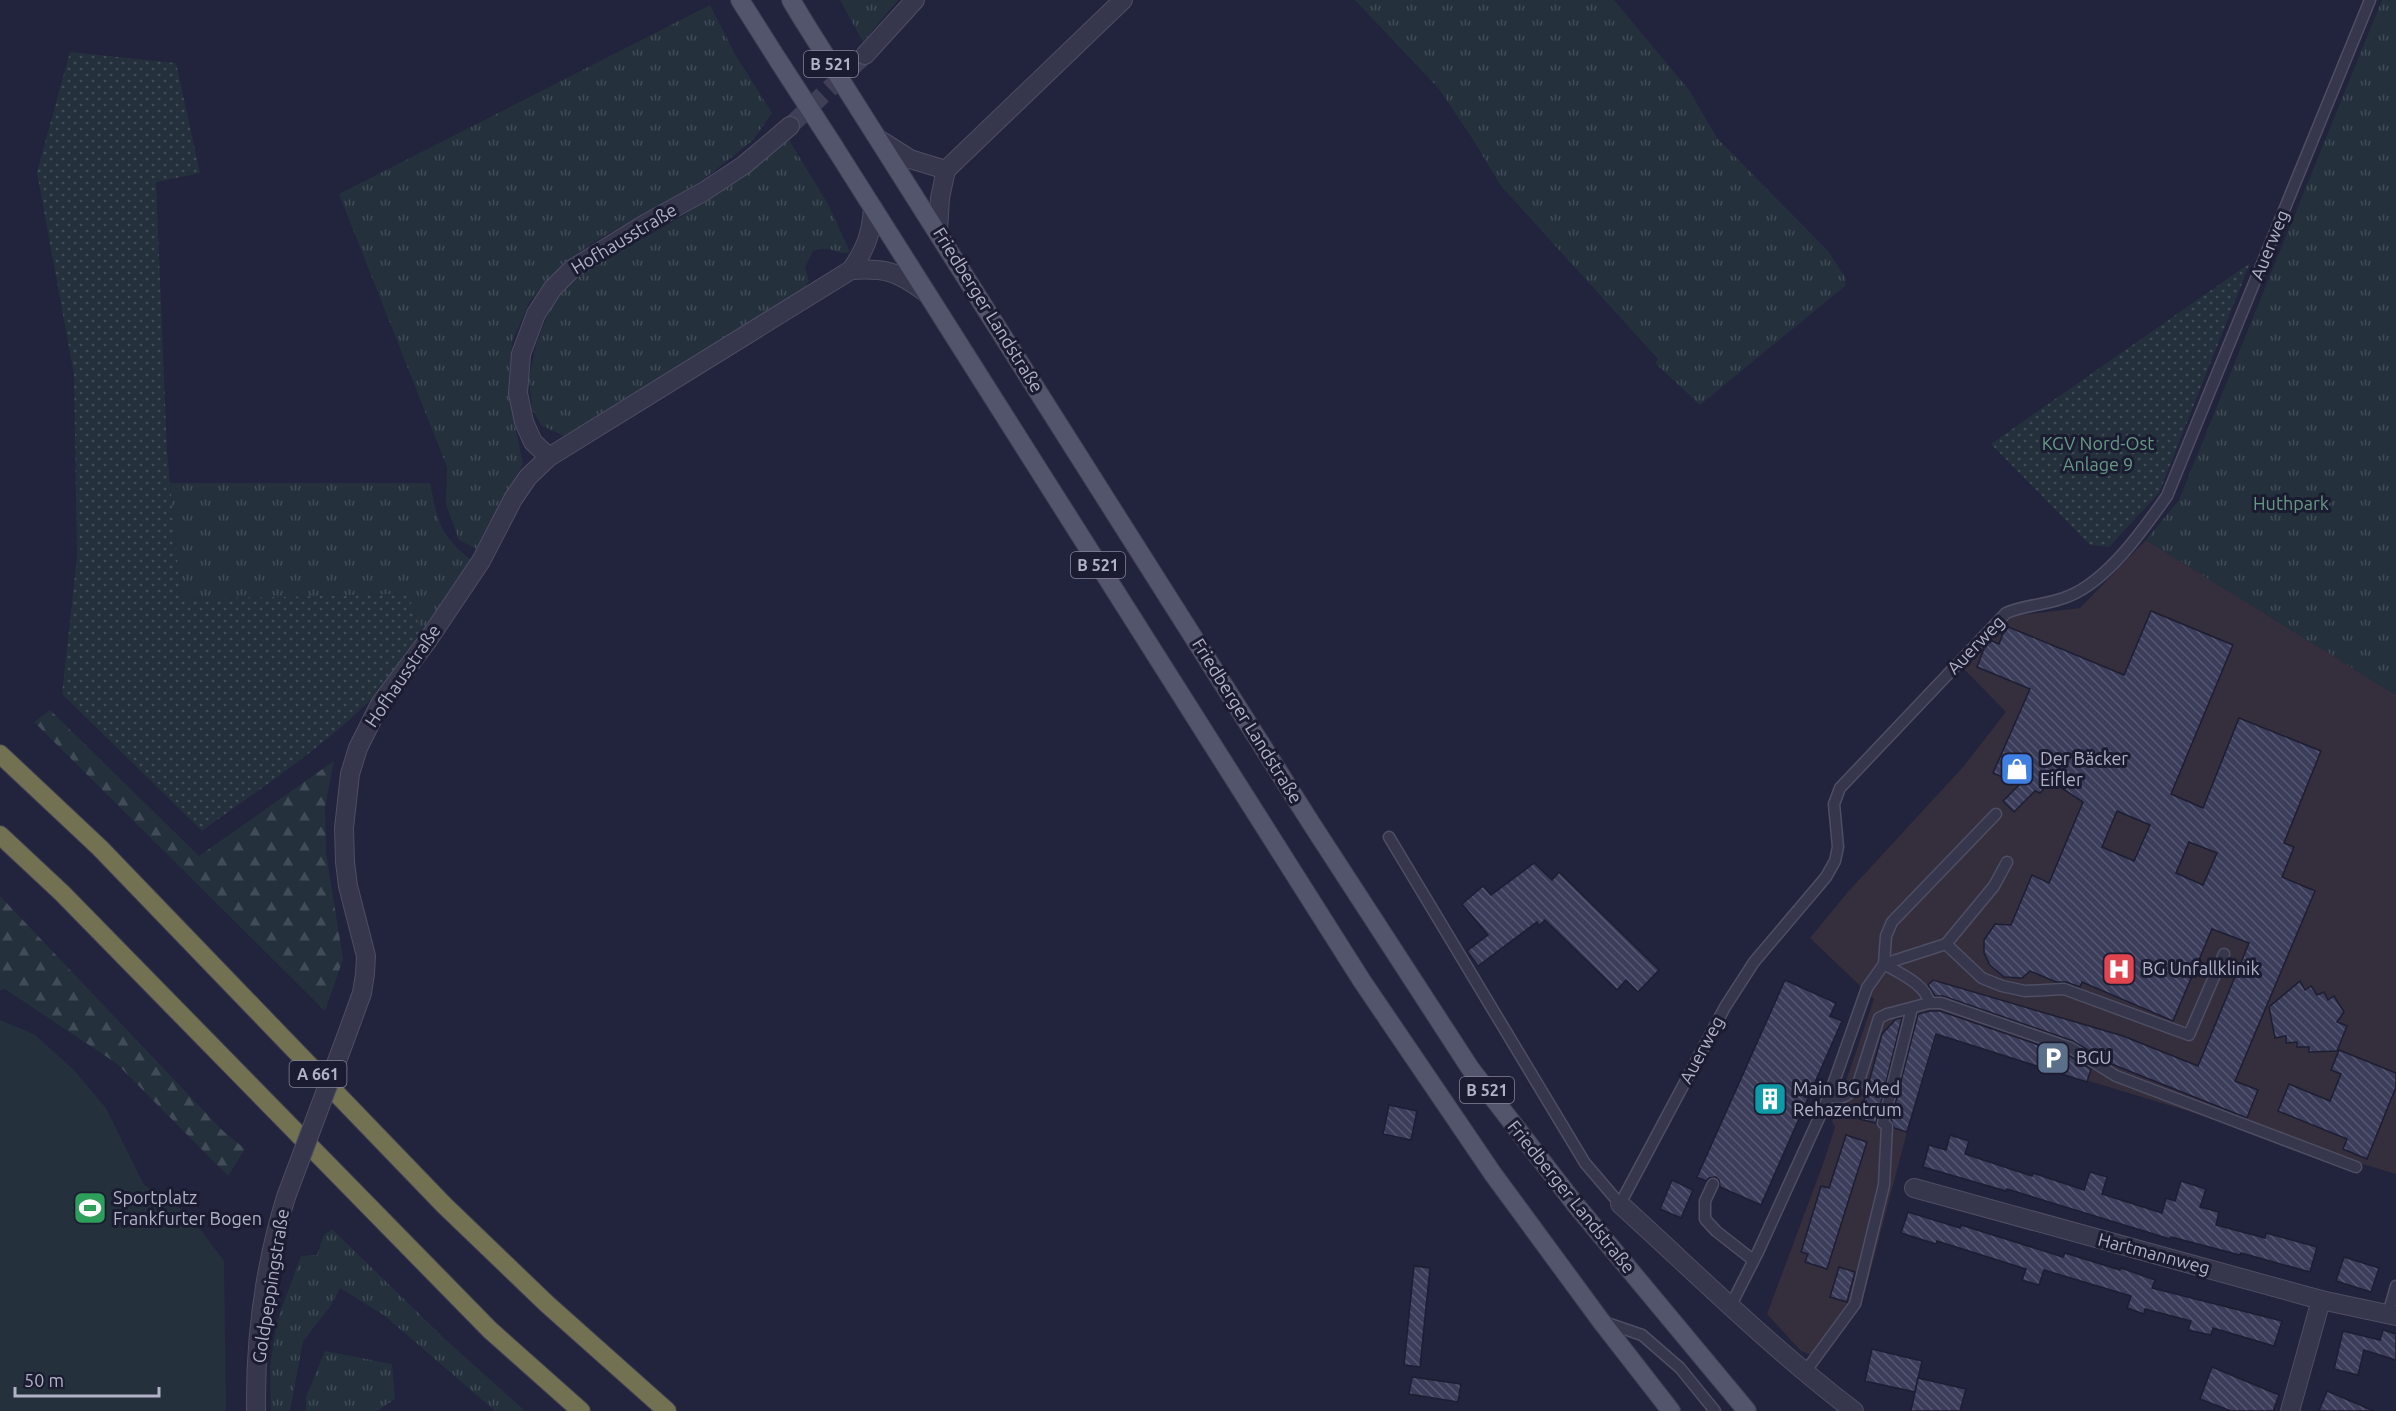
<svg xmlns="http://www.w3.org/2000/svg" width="2396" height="1411" font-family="Ubuntu,sans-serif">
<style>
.medical{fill:#352e3d}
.grass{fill:url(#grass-tufts)}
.forest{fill:url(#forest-firs)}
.garden{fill:url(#garden-dots)}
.pitch{fill:#24313d}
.building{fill:url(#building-back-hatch);stroke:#1d1e33;stroke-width:1.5;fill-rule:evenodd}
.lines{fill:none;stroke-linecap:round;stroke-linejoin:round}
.street-tunnel{stroke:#3f3f58;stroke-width:18;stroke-dasharray:18 9;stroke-linecap:butt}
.lane-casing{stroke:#4e4e64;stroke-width:13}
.street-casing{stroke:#4e4e64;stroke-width:20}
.primary-casing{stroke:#3c3d52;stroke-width:20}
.highway-casing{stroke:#3e3e54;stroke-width:20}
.lane{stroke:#36374c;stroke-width:10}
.street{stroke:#36374c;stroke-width:18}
.primary{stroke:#53556c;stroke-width:18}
.highway{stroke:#727152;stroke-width:18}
.street-bridge-casing{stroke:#4e4e64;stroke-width:20;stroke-linecap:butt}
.primary-bridge-casing{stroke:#3c3d52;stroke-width:20;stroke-linecap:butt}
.street-bridge{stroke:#36374c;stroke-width:18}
.primary-bridge{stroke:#53556c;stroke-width:18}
.labels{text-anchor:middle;stroke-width:6;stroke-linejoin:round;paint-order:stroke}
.shield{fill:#1b1c31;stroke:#84849b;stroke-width:1.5}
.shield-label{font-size:16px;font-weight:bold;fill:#b1b1c8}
.street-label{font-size:18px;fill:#b1b1c8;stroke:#1b1c31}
.park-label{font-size:18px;fill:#679a85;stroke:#1b1c31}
.poi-label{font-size:18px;fill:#b1b1c8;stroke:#1b1c31;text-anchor:start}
</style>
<defs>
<pattern id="grass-tufts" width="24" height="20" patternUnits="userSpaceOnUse" patternTransform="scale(1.5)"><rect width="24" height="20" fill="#24313d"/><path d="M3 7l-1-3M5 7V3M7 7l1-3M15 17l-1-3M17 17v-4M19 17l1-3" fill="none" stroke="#414c58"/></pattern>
<pattern id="forest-firs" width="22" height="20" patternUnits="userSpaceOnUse" patternTransform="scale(1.5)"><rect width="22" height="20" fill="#24313d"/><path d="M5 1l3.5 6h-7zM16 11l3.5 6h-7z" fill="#414c58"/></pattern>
<pattern id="garden-dots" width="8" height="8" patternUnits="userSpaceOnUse" patternTransform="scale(1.5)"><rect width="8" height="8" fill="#24313d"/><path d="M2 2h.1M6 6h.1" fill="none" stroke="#414c58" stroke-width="1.8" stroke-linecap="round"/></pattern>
<pattern id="building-back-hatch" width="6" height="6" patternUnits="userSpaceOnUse" patternTransform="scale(1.5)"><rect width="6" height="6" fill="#3c3d5a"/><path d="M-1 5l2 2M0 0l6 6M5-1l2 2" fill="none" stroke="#565770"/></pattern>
</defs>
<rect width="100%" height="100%" fill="#22233c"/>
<polygon class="medical" points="2146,540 2396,695 2396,1174 1937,1035 1907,1132 1861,1307 1816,1357 1801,1351 1767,1314 1823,1164 1835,1127 1832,1122 1874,999 1810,938 1847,893 1963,767 2006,712 1963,668 2005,617 2080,608"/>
<g class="grass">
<polygon points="840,0 898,0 863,42"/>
<polygon points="1355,0 1614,0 1689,90 1717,138 1829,252 1846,279 1845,286 1700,405 1655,363 1658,359 1501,186 1472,138 1439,89"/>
<polygon points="2382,0 2396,0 2396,695 2146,540 2179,500"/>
<polygon points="710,5 735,54 772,113 753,140 703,180 594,242 561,265 529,303 512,342 508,392 523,464 477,549 459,540 446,504 447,467 339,194"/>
<path d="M 789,140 L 828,204 L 850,252 C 836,256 833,244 813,251 L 805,267 L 809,281 L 805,287 L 564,436 L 541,425 L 532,409 L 529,378 L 537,341 L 555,298 L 587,269 L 683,216 Z"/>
<path d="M 170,483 L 430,483 C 438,522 439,534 471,560 L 422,634 L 408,594 L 181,599 Z"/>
<polygon points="332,1229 445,1339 525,1411 495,1411 385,1316 340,1288 330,1307 303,1341 290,1411 271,1411 270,1368 277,1321 301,1256 317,1255 324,1235"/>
<polygon points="325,1351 392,1364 395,1399 377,1411 306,1411 306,1397"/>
</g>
<g class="forest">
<polygon points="50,710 199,856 334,761 325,807 326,853 343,959 325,1011 34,722"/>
<polygon points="0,896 222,1130 245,1149 228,1176 116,1063 5,989 0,990"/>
</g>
<g class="garden">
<path d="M 70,52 L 176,63 L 200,173 L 156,182 L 167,452 L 181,599 L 408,594 L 422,634 C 373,718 279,774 202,831 L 62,694 L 77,557 L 74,375 L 37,172 Z"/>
<polygon points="2250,263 2159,493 2109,547 2090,545 1991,444"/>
</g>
<polygon class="pitch" points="0,1020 34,1034 74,1070 106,1108 144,1185 167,1198 191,1217 224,1261 226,1411 0,1411"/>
<g class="building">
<path d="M 2151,611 L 2233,645 L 2171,794 L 2203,808 L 2239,718 L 2321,751 L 2284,843 L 2294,847 L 2282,877 L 2315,891 L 2235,1081 L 2258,1090 L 2247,1118 L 2109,1063 L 2073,1041 L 1943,996 L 1935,996 L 1928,985 L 1933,980 L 2123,1036 L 2198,1066 L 2249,943 L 2212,929 L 2173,1021 L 2082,982 L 2080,987 L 2066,982 L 2056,982 L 2030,971 L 2022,978 L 2004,977 L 1990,965 L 1984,953 L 1984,940 L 1995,924 L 2011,925 L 2032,875 L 2049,883 L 2083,802 L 2051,781 L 2040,793 L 2035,791 L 2014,812 L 2003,801 L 2020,784 L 1993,773 L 2030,689 L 1977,667 L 1985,646 L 1990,640 L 1999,644 L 2006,626 L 2124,675 ZM 2117,811 L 2150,825 L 2134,861 L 2102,847 ZM 2189,842 L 2217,853 L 2203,885 L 2176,873 Z"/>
<polygon points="1534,863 1552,880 1559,872 1659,970 1638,992 1626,980 1617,990 1545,920 1539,926 1537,922 1478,966 1467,951 1488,935 1462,904 1483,886 1491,895"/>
<polygon points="1785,980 1836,1003 1830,1016 1842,1021 1761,1205 1720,1187 1719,1180 1716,1177 1709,1178 1706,1181 1697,1177"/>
<polygon points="2300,981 2305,990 2311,986 2317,995 2324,992 2328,1000 2334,996 2344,1012 2337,1022 2347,1026 2337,1051 2309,1052 2309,1047 2297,1047 2297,1042 2286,1043 2286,1036 2275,1038 2269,1007"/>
<polygon points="1930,1011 1940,1011 2068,1055 2091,1069 2087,1082 1936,1034 1907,1132 1894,1128 1891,1120 1918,1014"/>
<polygon points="1902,1018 1876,1123 1859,1119 1882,1034 1896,1019"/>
<polygon points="2339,1050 2396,1073 2396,1087 2367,1159 2343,1149 2347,1139 2278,1111 2289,1084 2330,1101 2341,1074 2331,1070"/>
<polygon points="1389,1105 1417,1111 1411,1140 1383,1134"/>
<polygon points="1846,1135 1867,1142 1827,1269 1805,1262 1808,1254 1801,1252 1821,1186 1829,1188"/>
<polygon points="1950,1135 1969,1141 1965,1154 2032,1176 2033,1173 2084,1190 2090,1172 2107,1177 2102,1194 2162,1213 2166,1198 2175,1201 2181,1181 2206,1189 2200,1207 2219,1212 2216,1225 2265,1238 2266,1233 2317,1247 2310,1272 2241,1253 2240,1255 2171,1237 2170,1239 2007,1189 2006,1191 1923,1167 1929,1145 1946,1150"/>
<polygon points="1672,1180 1693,1190 1681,1218 1660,1209"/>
<polygon points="1908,1212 1960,1228 1961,1225 2063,1257 2065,1253 2120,1270 2121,1268 2155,1280 2152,1288 2282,1321 2274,1346 2213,1328 2211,1335 2188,1330 2191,1321 2145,1309 2144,1314 2127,1308 2131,1296 2044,1270 2039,1285 2022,1280 2026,1269 1937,1241 1936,1244 1901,1233"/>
<polygon points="2344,1257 2379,1268 2371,1292 2336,1281"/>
<polygon points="1414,1266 1430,1268 1420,1367 1404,1365"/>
<polygon points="1839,1267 1855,1272 1847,1302 1830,1297"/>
<polygon points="2383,1330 2396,1334 2396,1360 2364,1350 2358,1375 2334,1369 2343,1331 2380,1340"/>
<polygon points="1872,1349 1922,1361 1915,1392 1865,1381"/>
<polygon points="2212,1367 2279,1395 2273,1411 2231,1411 2200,1399"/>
<polygon points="1412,1377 1461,1384 1458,1402 1409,1394"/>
<polygon points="1918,1378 1966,1389 1960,1411 1911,1411"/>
<polygon points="2327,1391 2374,1411 2319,1411"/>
</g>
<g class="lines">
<polyline class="street-tunnel" points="790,126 865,55"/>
<defs>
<g id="lane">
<path d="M 1389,837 L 1585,1163 L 1620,1204 L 1725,1007 L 1754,962 L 1826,877 L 1835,861 L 1838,847 L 1834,804 L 1840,788 L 2006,613 C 2027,604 2049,605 2069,596 C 2108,580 2143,530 2167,496 L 2370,0"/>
<polyline points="1946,944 1982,978 2002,986 2025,991 2064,989 2189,1035 2224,954"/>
<polyline points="1884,964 1946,944 1994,886 2007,862"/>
<polyline points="1929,1003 1941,1003 2071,1048 2116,1076 2356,1167"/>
<path d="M 1829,1096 C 1842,1101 1851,1094 1858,1084 L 1879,1018 L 1887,1014 L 1929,1003 C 1927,985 1899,973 1884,964"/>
<polyline points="1883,1123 1912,1008"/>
<polyline points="1713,1184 1705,1201 1705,1219 1716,1231 1753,1260"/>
<polyline points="1731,1305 1758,1252 1829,1096 1867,988 1884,964 1886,936 1892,922 1996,814"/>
<polyline points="2388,1314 2396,1286"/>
<polyline points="1604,1322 1642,1335 1680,1368 1715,1411"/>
<polyline points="1805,1372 1855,1304 1884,1185 1887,1126"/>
</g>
<g id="street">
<polyline points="865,55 915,0"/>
<polyline points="880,140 910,159 946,170"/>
<polyline points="938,231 940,198 946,170 1123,0"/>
<path d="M 851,270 C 885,268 897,271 925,292"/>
<polyline points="549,457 533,442 524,422 518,393 521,354 536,314 553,288 572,269 645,224 703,192 744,165 790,126"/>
<path d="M 346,1037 L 362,993 L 365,974 L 366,956 L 348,886 L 345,862 L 344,828 L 350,774 L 358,748 L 380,704 L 428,640 L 481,561 L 513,499 L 528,477 L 549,457 L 851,270 C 866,248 871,235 873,208"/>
<polyline points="1914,1188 2321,1300 2396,1316"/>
<path d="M 1620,1204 C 1697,1274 1771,1348 1854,1411"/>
<path d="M 256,1411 C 255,1340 265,1265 286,1197"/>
<polyline points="2290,1411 2321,1300"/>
</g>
<g id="primary">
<polyline points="740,0 778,60"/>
<polyline points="791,0 803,20"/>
<polyline points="859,109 1311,823 1470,1068 1575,1204 1747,1411"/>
<polyline points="835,148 1362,981 1493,1174 1601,1321 1671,1411"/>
</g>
<g id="highway">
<polyline points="0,754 100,848 444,1205 547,1304 667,1411"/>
<polyline points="0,835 62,893 490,1330 581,1411"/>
</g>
</defs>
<use href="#lane" class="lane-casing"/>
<use href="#street" class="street-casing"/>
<use href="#primary" class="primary-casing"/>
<use href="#highway" class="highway-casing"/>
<use href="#lane" class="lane"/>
<use href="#street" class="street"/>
<use href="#primary" class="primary"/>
<use href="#highway" class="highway"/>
<defs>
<polyline id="street-bridge" points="286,1197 346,1037"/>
<g id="primary-bridge">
<polyline points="803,20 859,109"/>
<polyline points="778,60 835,148"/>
</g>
</defs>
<use href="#street-bridge" class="street-bridge-casing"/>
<use href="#primary-bridge" class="primary-bridge-casing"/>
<use href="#street-bridge" class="street-bridge"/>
<use href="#primary-bridge" class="primary-bridge"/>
</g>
<defs>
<symbol id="shop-square" viewBox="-11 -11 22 22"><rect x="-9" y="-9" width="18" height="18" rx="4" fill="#3f7fe0" stroke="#1b1c31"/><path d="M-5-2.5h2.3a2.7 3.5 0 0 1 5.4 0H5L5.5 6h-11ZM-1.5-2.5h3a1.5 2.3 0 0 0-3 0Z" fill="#fff"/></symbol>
<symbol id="hospital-square" viewBox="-11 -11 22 22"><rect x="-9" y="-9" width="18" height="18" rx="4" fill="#e0444e" stroke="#1b1c31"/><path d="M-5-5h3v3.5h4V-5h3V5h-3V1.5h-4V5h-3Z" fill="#fff"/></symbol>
<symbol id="parking-square" viewBox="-11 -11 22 22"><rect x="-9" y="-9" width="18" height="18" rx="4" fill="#5c6f8a" stroke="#1b1c31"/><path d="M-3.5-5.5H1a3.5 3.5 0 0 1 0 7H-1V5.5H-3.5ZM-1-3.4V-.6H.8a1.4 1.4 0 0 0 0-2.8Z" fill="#fff"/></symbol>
<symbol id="building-square" viewBox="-11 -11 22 22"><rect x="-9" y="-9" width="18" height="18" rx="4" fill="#0f9aa8" stroke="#1b1c31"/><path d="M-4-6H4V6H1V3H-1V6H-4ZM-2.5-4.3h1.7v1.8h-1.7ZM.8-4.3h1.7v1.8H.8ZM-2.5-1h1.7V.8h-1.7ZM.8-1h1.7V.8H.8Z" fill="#fff"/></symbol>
<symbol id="stadium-square" viewBox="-11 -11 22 22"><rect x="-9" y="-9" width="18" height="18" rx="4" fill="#2e9e5b" stroke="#1b1c31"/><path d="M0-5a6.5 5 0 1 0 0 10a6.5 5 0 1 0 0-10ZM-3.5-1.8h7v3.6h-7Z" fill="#fff"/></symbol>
</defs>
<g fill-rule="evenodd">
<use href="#shop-square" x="1998" y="750" width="38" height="38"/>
<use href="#hospital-square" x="2100" y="950" width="38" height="38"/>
<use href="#parking-square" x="2034" y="1039" width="38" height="38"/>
<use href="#building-square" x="1751" y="1080" width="38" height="38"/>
<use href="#stadium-square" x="71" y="1189" width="38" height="38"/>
</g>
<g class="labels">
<g class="shield">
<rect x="804" y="51" width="54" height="26" rx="4.5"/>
<rect x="1071" y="552" width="54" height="26" rx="4.5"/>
<rect x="289.5" y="1061" width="57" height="26" rx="4.5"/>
<rect x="1460" y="1077" width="54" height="26" rx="4.5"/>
</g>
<g class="shield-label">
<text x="831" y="70">B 521</text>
<text x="1098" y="571">B 521</text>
<text x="318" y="1080">A 661</text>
<text x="1487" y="1096">B 521</text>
</g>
<g class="street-label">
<text transform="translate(624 239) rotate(-31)" y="6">Hofhausstraße</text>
<text transform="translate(2270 245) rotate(-68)" y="6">Auerweg</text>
<text transform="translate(988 310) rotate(58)" y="6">Friedberger Landstraße</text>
<text transform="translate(1976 645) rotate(-46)" y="6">Auerweg</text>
<text transform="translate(403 676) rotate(-56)" y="6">Hofhausstraße</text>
<text transform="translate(1247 721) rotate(58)" y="6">Friedberger Landstraße</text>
<text transform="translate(1702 1050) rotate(-62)" y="6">Auerweg</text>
<text transform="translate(1571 1197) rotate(51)" y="6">Friedberger Landstraße</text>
<text transform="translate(2154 1254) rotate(15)" y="6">Hartmannweg</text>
<text transform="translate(271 1286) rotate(-81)" y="6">Goldpeppingstraße</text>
</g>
<g class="park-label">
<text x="2098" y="450">KGV Nord-Ost<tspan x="2098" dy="21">Anlage 9</tspan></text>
<text x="2291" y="510">Huthpark</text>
</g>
<g class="poi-label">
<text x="2040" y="765">Der Bäcker<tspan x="2040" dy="21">Eifler</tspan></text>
<text x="2142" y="975">BG Unfallklinik</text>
<text x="2076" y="1064">BGU</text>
<text x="1793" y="1095">Main BG Med<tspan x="1793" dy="21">Rehazentrum</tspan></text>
<text x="113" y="1204">Sportplatz<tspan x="113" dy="21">Frankfurter Bogen</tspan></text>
</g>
</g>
<path d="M15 1387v9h144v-9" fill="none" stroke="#b1b1c8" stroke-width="3"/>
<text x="24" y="1387" font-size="18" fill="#b1b1c8" stroke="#1b1c31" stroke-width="4.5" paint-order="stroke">50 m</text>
</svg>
